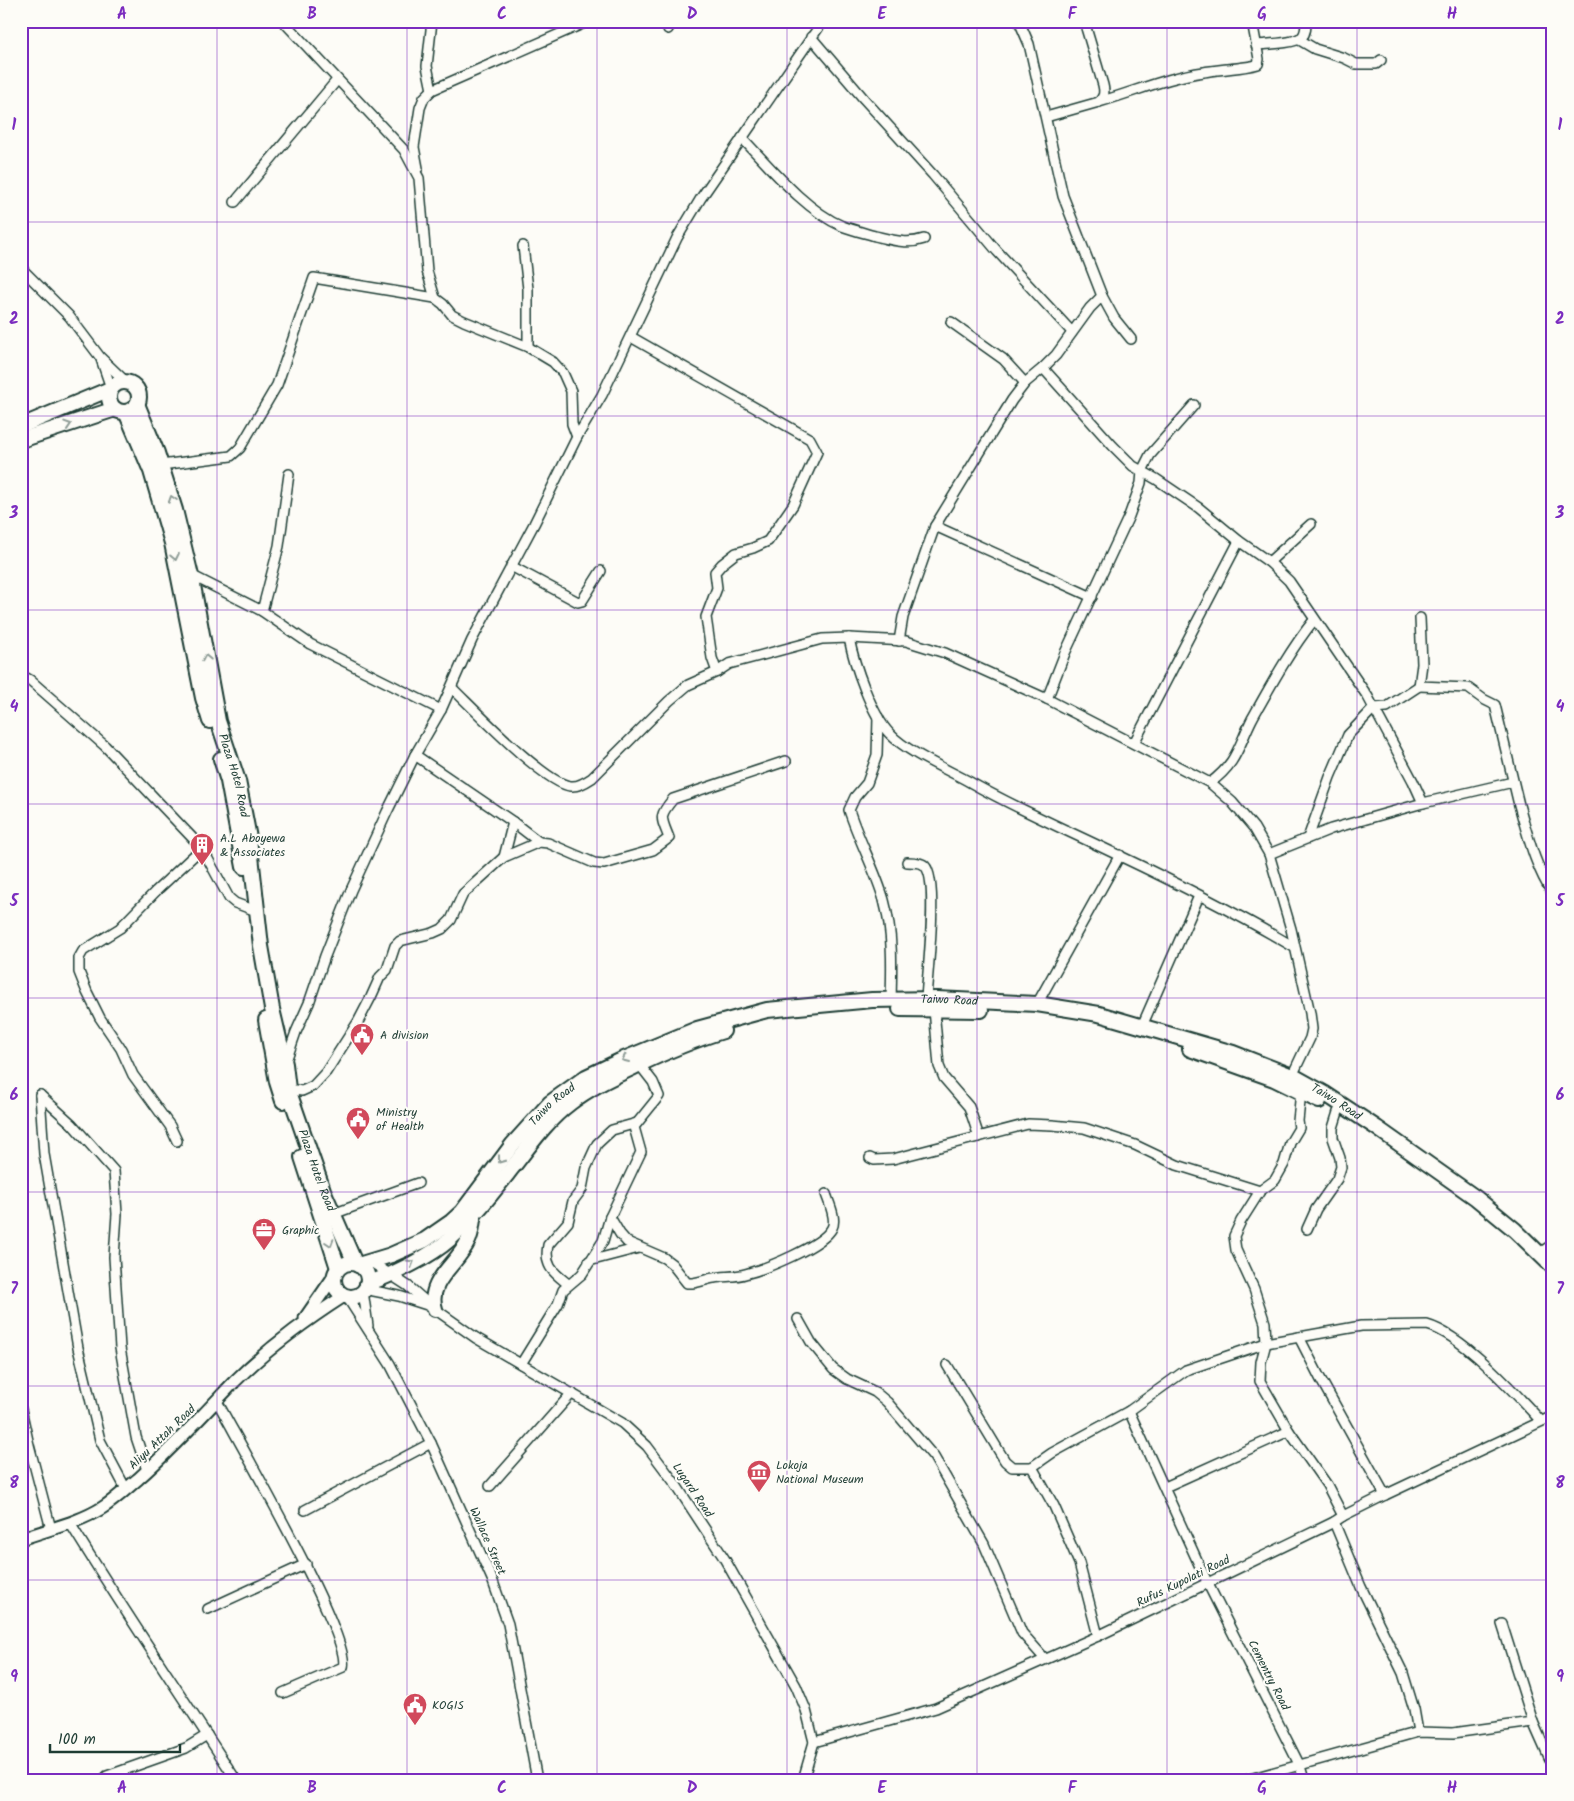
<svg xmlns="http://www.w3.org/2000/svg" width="1574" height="1801" font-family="Kalam,sans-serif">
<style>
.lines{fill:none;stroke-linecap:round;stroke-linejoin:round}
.minor-casing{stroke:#1f3d34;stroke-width:12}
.tertiary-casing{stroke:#1f3d34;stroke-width:15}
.primary-casing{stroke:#1f3d34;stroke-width:18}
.minor{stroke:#fdfcf7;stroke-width:9}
.tertiary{stroke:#fdfcf7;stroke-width:11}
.primary{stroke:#fdfcf7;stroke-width:14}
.oneway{stroke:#8e9c96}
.grid{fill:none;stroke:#7b2cbf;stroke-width:1;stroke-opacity:0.55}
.labels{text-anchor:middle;stroke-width:4.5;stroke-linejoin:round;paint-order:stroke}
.street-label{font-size:12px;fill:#1f3d34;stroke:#fdfcf7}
.poi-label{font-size:12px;fill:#1f3d34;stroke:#fdfcf7;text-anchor:start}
.neatline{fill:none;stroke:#7b2cbf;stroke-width:2}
.grid-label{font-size:16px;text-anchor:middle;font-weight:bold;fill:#7b2cbf}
</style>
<rect width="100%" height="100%" fill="#fdfcf7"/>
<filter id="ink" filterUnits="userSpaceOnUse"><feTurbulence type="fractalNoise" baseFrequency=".02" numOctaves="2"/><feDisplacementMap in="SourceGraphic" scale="10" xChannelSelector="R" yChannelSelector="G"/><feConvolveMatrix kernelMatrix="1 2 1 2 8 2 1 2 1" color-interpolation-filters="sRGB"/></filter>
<g filter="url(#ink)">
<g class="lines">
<defs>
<g id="minor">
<polyline points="283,21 404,150 419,178 427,271 435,298 443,304 452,315 464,321 528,347 553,362 563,373 571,391 572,424 577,437"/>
<polyline points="1019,21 1029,44 1063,196 1102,296 1114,318 1131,339"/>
<polyline points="668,29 672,21"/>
<polyline points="811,37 864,99 933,175 997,251 1072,332"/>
<polyline points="1298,39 1315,49 1344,58 1356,64 1376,64 1381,60"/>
<path d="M 1256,45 C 1267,44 1294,44 1302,37 C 1306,33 1306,27 1306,21"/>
<polyline points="432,90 427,66 432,21"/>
<path d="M 1099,102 C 1134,92 1168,77 1204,72 C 1213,70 1254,67 1258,64 L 1259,59 L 1252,21"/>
<path d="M 1046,117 L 1099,102 C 1104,96 1105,93 1103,85 L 1084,21"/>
<path d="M 742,138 C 770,167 805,210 842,226 C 853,230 865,233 875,236 C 892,240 907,245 924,239"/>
<polyline points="418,168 414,147 420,108 424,98 432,90 589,21"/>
<polyline points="235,202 337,80"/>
<polyline points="523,246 528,289 528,347"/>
<polyline points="21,268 69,316 100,357 126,382"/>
<polyline points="951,322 1003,359 1025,383"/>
<polyline points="631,337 810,439 817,452 793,505 768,541 753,548 736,553 722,564 715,572 717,588 706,617 712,658 717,672"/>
<polyline points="101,359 111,388"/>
<polyline points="1043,368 1113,446 1133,466 1156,479 1199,508 1239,541 1269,562 1289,581 1368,697 1413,781 1423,803"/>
<polyline points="161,465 231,456 240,448 277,385 314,278 435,298"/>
<polyline points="935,526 1092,597"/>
<polyline points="1269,562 1311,524"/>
<polyline points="511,566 578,602 582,601 601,571"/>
<polyline points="191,575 262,611 310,644 441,710"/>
<polyline points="262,611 279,546 289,474"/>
<path d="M 1420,618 L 1422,664 L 1419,686 L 1468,688 L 1483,699 L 1495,705 C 1503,739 1511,772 1519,805 C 1528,836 1535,867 1553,894"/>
<path d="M 849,638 C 854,664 872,716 890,734 C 907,752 946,769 968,781 C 1017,809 1069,831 1120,856 C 1179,884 1238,914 1294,947"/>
<polyline points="899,641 903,617 935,526 1012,400 1025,383 1043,368 1056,355 1090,308 1102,296"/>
<polyline points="21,675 30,680 105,746 202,848 229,898 235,903 251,909"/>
<path d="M 452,688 C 473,708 546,785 571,786 C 578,787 586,782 592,778 L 669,701 L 688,685 L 717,672 L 729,664 L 822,639 L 849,638 L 906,641 L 945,653 L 1047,699 L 1210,783 L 1232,802 L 1254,828 L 1269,854 L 1291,929 L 1310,1013 L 1312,1029 L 1310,1038 L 1292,1076"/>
<polyline points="1047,699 1065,653 1129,516 1141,483 1142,471 1150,455 1194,405"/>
<path d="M 878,717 L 877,755 L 867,783 L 855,797 L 849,810 C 859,841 875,869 884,900 C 893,933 892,966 891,1000"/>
<polyline points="1134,743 1239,541"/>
<polyline points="415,755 513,822 539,842"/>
<path d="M 1210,783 C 1237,763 1238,747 1252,719 C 1271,685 1290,650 1314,620"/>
<polyline points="1308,838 1330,777 1348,735 1374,708 1387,707 1419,686"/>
<polyline points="1269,854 1331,829 1423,803 1513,782"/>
<polyline points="504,857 513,822"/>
<path d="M 907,862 C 912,862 922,862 925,866 C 939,880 927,976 926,999"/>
<polyline points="1037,1004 1120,855"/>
<polyline points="934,1009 939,1066 944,1078 969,1107 979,1137"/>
<polyline points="1142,1026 1199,896"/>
<polyline points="286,1061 296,1032 309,1003 325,956 351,890 387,812 415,755 441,710 472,640 534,524 577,437 602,395 677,238 701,198 823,21"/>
<path d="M 288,1089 L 302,1091 L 313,1086 L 326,1072 L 358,1022 L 371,997 L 380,977 L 387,970 L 395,946 L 400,941 L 433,933 L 442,929 L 451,920 L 463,894 L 504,857 L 539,842 L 548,843 L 594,863 L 604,864 L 653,850 L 669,838 C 661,817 658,817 673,799 L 786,761"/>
<polyline points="1301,1091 1298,1121 1299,1128 1290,1143 1284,1164 1275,1180 1260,1191 1241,1221 1234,1236 1236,1250 1254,1289 1265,1323 1266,1343 1261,1362 1260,1381 1289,1431 1327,1485 1343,1516"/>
<polyline points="40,1095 72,1124 114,1171 117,1214 114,1257 120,1348 136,1437 147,1470"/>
<polyline points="40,1095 44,1154 78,1348 100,1440 126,1489"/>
<polyline points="177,1141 170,1126 133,1075 121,1049 100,1018 87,992 79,972 79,958 83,951 120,928 156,891 202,848"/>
<polyline points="870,1158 874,1160 893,1159 1028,1124 1052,1125 1084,1128 1135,1145 1177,1165 1260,1191"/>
<polyline points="333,1214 418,1183"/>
<path d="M 610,1217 L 620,1234 L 627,1242 L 664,1258 L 672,1264 L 687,1283 C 697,1284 705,1279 714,1278 C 724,1276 735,1277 745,1274 C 765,1269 823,1246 832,1228 C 837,1219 829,1203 826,1194"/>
<polyline points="1307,1229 1316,1209 1337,1179 1341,1167 1340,1158 1333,1138 1333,1128 1338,1112"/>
<polyline points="1540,1253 1553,1244"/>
<polyline points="589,1261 639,1248"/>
<polyline points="371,1262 408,1286 432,1307 476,1338 622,1423 647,1446 674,1482 724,1558 796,1686 806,1710 814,1742 803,1780"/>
<path d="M 568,1284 C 553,1272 544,1266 548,1245 L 568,1222 L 573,1201 L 582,1189 L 586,1168 L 597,1144 L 612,1130 L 637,1123"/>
<polyline points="364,1289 399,1296 427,1305"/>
<polyline points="363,1291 368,1326"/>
<polyline points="347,1297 390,1364 431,1443 492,1579 508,1624 537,1780"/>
<polyline points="798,1319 811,1342 833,1369 847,1379 875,1392 887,1402 934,1457 984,1544 1022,1633 1045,1659"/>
<polyline points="1299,1337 1320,1378 1385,1495"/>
<polyline points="521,1364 558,1304 563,1290 582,1274 603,1241 610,1217 641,1152 634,1127 659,1096 653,1082 639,1064"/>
<polyline points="947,1365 1005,1461 1012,1467 1032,1467 1054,1506 1079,1563 1098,1636"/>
<path d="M 217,1401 C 237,1439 353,1639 343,1667 L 283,1693"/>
<polyline points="21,1409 29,1445 51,1529"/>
<polyline points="1129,1411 1207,1582 1300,1766 1304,1780"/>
<path d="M 1032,1467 L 1052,1453 L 1129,1411 L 1186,1370 L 1266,1343 L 1361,1326 L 1427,1325 C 1463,1335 1515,1393 1541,1421"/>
<polyline points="490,1486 572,1393"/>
<polyline points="1165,1487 1289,1431"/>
<polyline points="305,1510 431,1443"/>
<polyline points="1334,1522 1361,1587 1403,1673 1414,1709 1418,1732"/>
<path d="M 70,1523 C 123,1610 181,1694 236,1780"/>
<polyline points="208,1609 306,1564"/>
<polyline points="1502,1624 1533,1722 1553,1767"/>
<polyline points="814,1742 936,1708 1098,1636 1334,1522 1343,1516 1385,1495 1553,1416"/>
<polyline points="103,1780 107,1776 186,1748 207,1735"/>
<polyline points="1246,1780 1418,1732 1453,1733 1533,1722"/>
</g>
<g id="tertiary">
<polyline points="305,1318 334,1276"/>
<path d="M 21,1539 C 48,1529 78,1523 102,1508 C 115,1500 126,1489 138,1479 C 172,1449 203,1415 234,1382 C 267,1349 305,1321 344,1296"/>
</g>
<g id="primary">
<circle cx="124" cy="397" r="15"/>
<path id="s1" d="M 137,404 L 157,453 L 175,510 L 192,580 L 218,721 L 238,781 L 249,838 L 261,946 L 272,1009 L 285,1064 L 288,1089 L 323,1190 L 355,1263"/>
<polyline points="126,412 151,471 172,543 203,698 210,721"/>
<polyline points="21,426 110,389"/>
<polyline points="21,440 115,409"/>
<polyline points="221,759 228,781 244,867"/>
<polyline points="900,1009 981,1010"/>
<polyline points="266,1020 277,1082 283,1101"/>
<polyline points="1190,1049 1274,1079 1319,1101"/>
<polyline points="302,1157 338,1268"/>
<circle cx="351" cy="1280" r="17"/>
<path id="s2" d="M 358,1265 L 391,1255 L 425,1240 L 451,1222 L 462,1212 L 513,1144 L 550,1103 L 586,1077 L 624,1059 L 697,1029 L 767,1010 L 872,1000 L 937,999 L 1037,1004 L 1099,1014 L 1233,1053 L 1297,1078 L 1324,1093 L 1377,1128 L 1476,1198 L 1515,1230 L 1553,1267"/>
<path d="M 367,1284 C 392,1275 430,1257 450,1239 C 473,1218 493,1192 512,1168 C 530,1145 547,1120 570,1103 C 590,1087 613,1077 636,1066 C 665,1052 693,1040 723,1031"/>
<path d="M 435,1309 C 426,1281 458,1264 468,1241 C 472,1233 472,1223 474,1214"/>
</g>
</defs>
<use href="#minor" class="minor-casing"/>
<use href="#tertiary" class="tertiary-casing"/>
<use href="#primary" class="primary-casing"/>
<use href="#minor" class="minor"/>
<use href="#tertiary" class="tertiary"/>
<use href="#primary" class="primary"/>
</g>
<defs><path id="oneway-chevron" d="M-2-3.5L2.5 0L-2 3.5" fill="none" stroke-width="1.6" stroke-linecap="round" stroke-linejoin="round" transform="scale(1.25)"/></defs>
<g class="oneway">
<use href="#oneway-chevron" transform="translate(68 425) rotate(-18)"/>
<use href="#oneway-chevron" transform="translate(172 499) rotate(-108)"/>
<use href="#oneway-chevron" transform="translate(175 557) rotate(78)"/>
<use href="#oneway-chevron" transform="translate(206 658) rotate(-101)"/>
<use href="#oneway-chevron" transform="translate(625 1059) rotate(156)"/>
<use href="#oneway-chevron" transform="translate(501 1160) rotate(127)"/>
<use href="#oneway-chevron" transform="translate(330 1243) rotate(72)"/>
<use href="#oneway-chevron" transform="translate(411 1263) rotate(-31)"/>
</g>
</g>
<path class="grid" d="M 217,21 L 217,1780M 407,21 L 407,1780M 597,21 L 597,1780M 787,21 L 787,1780M 977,21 L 977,1780M 1167,21 L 1167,1780M 1357,21 L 1357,1780M 21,222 L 1553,222M 21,416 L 1553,416M 21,610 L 1553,610M 21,804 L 1553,804M 21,998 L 1553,998M 21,1192 L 1553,1192M 21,1386 L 1553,1386M 21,1580 L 1553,1580"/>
<defs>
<symbol id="building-pin" viewBox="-11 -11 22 30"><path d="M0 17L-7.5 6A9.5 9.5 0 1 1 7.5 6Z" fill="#d1495b" stroke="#fdfcf7"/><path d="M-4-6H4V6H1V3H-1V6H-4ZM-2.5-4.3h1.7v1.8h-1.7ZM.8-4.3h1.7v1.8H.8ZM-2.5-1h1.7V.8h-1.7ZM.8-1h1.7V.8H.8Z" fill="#fff"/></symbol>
<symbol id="civic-pin" viewBox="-11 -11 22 30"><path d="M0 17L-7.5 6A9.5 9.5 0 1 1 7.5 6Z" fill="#d1495b" stroke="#fdfcf7"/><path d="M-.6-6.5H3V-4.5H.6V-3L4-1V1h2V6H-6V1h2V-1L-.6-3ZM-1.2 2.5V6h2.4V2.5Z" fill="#fff"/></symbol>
<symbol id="office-pin" viewBox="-11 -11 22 30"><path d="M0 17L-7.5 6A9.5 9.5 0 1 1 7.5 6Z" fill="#d1495b" stroke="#fdfcf7"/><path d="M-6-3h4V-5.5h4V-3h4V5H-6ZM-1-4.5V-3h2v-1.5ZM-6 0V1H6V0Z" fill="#fff"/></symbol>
<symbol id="museum-pin" viewBox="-11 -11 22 30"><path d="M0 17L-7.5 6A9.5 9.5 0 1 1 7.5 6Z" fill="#d1495b" stroke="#fdfcf7"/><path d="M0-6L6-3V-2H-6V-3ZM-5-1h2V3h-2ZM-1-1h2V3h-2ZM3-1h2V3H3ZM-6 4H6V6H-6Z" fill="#fff"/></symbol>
</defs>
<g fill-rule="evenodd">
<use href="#building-pin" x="188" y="831" width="28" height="38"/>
<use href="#civic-pin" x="348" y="1021" width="28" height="38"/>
<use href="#civic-pin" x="344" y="1105" width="28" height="38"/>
<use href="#office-pin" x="250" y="1216" width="28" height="38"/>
<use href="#museum-pin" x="745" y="1458" width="28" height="38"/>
<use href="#civic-pin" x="401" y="1691" width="28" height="38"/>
</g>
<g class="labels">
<g class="street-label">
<text dy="4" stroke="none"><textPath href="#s1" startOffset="385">Plaza Hotel Road</textPath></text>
<text dy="4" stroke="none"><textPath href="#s2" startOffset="679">Taiwo Road</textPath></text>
<text dy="4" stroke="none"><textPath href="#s2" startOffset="1084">Taiwo Road</textPath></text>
<text dy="4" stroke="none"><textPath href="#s2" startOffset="259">Taiwo Road</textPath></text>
<text dy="4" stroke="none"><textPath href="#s1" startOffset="790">Plaza Hotel Road</textPath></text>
<text transform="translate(162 1437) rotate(-44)" y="4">Aliyu Attah Road</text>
<text transform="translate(693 1490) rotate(56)" y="4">Lugard Road</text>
<text transform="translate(488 1541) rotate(66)" y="4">Wallace Street</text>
<text transform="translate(1183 1581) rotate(-26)" y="4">Rufus Kupolati Road</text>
<text transform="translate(1269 1675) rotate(63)" y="4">Cementry Road</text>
</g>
<g class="poi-label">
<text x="220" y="842">A.L Aboyewa<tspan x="220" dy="14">&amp; Associates</tspan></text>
<text x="380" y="1039">A division</text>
<text x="376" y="1116">Ministry<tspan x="376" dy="14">of Health</tspan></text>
<text x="282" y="1234">Graphic</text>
<text x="776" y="1469">Lokoja<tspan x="776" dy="14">National Museum</tspan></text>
<text x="432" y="1709">KOGIS</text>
</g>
</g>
<rect width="1574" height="1801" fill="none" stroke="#fdfcf7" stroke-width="55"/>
<path d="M50 1744v8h130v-8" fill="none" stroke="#1f3d34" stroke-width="2.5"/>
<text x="58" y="1744" font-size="15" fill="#1f3d34" stroke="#fdfcf7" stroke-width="4" paint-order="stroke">100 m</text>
<rect x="28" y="28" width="1518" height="1746" class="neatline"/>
<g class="grid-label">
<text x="122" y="19">A</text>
<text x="312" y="19">B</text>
<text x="502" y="19">C</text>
<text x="692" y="19">D</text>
<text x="882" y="19">E</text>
<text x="1072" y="19">F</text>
<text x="1262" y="19">G</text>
<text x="1452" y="19">H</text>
<text x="14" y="130">1</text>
<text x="1560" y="130">1</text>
<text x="14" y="324">2</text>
<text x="1560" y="324">2</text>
<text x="14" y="518">3</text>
<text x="1560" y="518">3</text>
<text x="14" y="712">4</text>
<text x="1560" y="712">4</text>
<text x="14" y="906">5</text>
<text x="1560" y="906">5</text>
<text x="14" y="1100">6</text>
<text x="1560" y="1100">6</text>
<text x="14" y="1294">7</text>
<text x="1560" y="1294">7</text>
<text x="14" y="1488">8</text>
<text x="1560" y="1488">8</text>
<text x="14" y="1682">9</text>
<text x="1560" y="1682">9</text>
<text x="122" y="1793">A</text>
<text x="312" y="1793">B</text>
<text x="502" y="1793">C</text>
<text x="692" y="1793">D</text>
<text x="882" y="1793">E</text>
<text x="1072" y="1793">F</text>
<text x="1262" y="1793">G</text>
<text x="1452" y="1793">H</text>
</g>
</svg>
